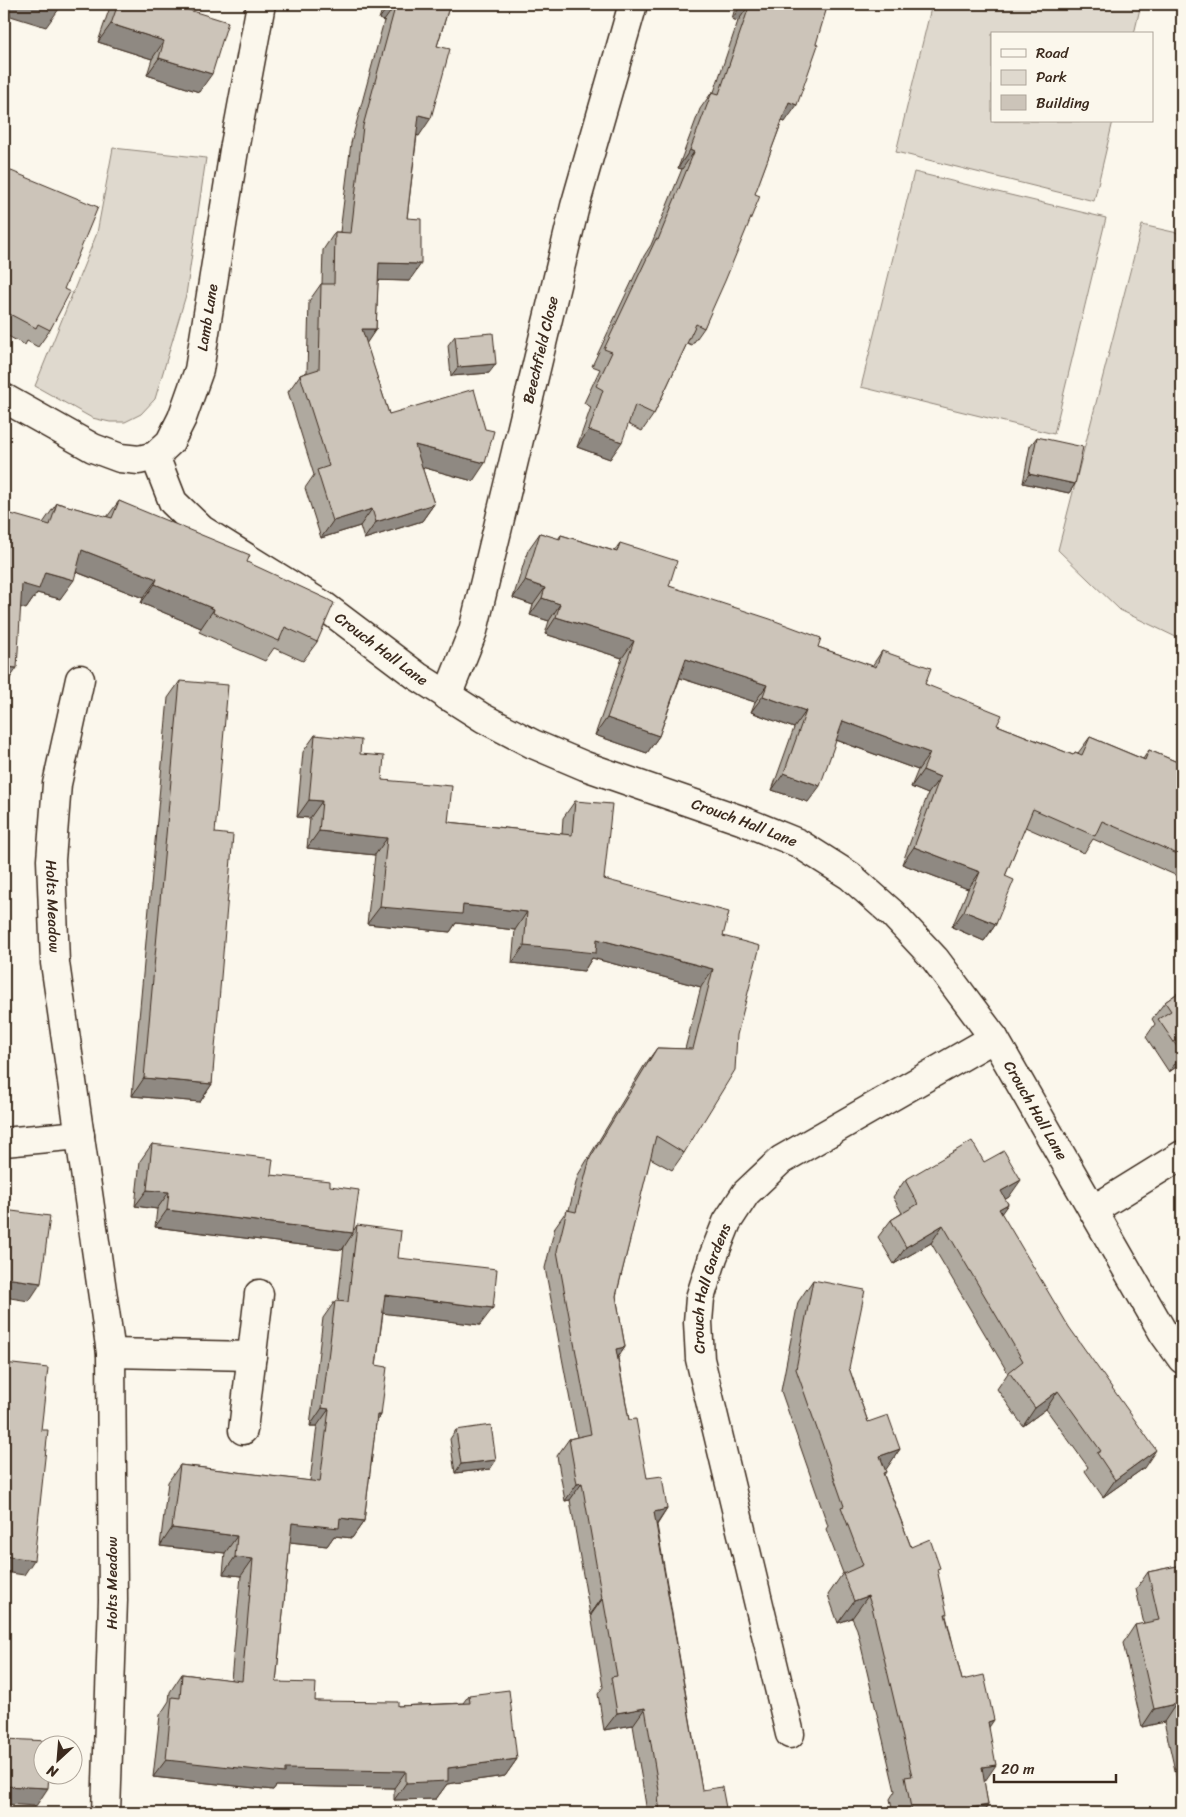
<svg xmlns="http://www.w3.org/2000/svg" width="1186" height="1817" font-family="Sriracha,sans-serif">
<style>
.green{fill:#dfd9ce;stroke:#8d8276}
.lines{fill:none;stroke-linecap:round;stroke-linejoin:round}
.minor-casing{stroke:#3b2a1e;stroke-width:31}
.minor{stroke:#fbf7ec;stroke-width:28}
.wall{fill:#afa99f;stroke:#3b2a1e}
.shaded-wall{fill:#8f8982;stroke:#3b2a1e}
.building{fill:#ccc4b9;stroke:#3b2a1e}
.labels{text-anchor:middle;stroke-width:5;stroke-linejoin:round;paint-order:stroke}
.street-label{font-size:15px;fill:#3b2a1e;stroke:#fbf7ec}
</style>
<rect width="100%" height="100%" fill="#fbf7ec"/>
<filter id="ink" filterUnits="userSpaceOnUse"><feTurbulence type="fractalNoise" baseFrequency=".02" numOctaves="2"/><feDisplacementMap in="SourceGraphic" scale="10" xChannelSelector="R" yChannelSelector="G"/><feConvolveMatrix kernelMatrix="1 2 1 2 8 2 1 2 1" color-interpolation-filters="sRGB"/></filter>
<g filter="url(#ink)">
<g class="green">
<polygon points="932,4 1141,4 1134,34 992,34 992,121 1113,121 1094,201 896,152"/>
<polygon points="113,148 206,158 186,295 155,399 141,414 125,422 110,422 92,418 35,386 97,233"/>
<polygon points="914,172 1106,218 1054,434 861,387"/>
<polygon points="1142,225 1182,234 1182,640 1120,610 1058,550"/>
</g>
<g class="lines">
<defs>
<g id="minor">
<path id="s1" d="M 4,398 L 93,448 L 120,458 L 139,460 L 155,456 L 170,442 L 182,418 L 199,370 L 234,150 L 261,4"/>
<path id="s2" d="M 155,456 L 173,502 L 202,530 L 324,606 L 417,676 L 483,718 L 533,744 L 585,766 L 741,820 L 798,843 L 850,876 L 893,914 L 935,959 L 994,1038 L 1164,1334 L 1182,1359"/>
<path id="s3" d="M 80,679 L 57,784 L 51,860 L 55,963 L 111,1353 L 113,1600 L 106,1813"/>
<path id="s4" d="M 447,696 L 473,631 L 575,206 L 633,4"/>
<polyline points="4,1142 80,1135"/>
<polyline points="1093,1210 1182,1155"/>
<polyline points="111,1353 252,1356"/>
<polyline points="243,1430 259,1294"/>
<path id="s5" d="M 790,1734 L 700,1359 L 698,1322 L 700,1298 L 713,1257 L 727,1222 L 746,1193 L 781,1160 L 994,1038"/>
</g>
</defs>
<use href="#minor" class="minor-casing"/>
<use href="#minor" class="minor"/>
</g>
<g class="wall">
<polygon points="111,4 176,4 176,6 199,92 147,75 152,59 98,42"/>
<polygon points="384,4 450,4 437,46 419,136 417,135 407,218 409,281 378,280 376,329 366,343 389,414 473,481 422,467 434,504 422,521 364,539 360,526 321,538 305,488 314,475 288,392 300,375 307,372 309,301 321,284 322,284 323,250 335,232 340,232 351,143 384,21 379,19"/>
<polygon points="736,4 828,4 785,122 782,121 704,328 692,345 687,343 654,414 642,431 628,424 610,459 577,447 591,407 584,403 600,369 592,366 644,256 651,245 682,169 678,168 700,109 712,92 714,92 738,21 732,19"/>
<polygon points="1182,61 1182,74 1178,72"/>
<polygon points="4,168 64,289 50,330 38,347 27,341 25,345 4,334"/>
<polygon points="455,336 489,373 451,376 448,345"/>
<polygon points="1037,437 1075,484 1069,493 1023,483 1030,446"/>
<polygon points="119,501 247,562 317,642 303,661 274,648 265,661 199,632 201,628 141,603 143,598 76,572 60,599 37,593 26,609 43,523 57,503 107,517"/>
<polygon points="540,533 558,539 561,535 614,551 620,543 669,586 818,647 872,666 882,651 925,684 997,725 1073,755 1075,752 1078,753 1090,737 1143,759 1149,750 1182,764 1182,878 1093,839 1084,853 1025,827 1005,876 996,924 984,941 952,927 968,889 902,864 928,794 911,787 918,770 836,740 808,802 772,790 794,728 751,712 755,702 680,678 659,736 647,753 595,735 622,658 545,634 549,621 530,615 533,605 513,598 528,550"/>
<polygon points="180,681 215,833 212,1084 200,1102 132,1096 168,698"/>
<polygon points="315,735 360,754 382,780 448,822 562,834 563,818 575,801 604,879 723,936 684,1153 672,1170 650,1158 616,1296 625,1347 618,1358 629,1420 647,1478 667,1509 657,1525 702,1790 727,1813 646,1813 647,1812 633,1725 604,1730 598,1694 603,1687 591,1615 590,1615 570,1500 565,1501 557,1456 569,1439 577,1437 545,1268 555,1227 567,1210 569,1210 578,1175 644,1066 657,1048 685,1049 701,987 592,958 584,971 512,963 515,930 456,923 450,932 367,924 375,855 307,848 310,818 297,817 303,752"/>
<polygon points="1182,990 1182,1063 1169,1072 1146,1037 1155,1024 1152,1019 1165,1002"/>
<polygon points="152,1144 271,1175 330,1186 354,1230 357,1225 480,1325 383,1313 376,1365 381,1415 376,1423 364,1521 352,1538 334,1536 327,1546 290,1542 276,1682 315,1701 398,1706 463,1703 469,1695 517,1759 505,1776 447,1784 436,1799 394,1800 394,1788 276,1786 273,1790 153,1777 160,1715 169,1701 170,1692 182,1674 231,1680 241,1576 223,1574 225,1553 160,1546 168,1482 180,1465 310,1481 317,1426 310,1426 323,1318 335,1301 338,1301 344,1246 342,1250 155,1227 157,1209 135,1206 140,1161"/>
<polygon points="984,1162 1009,1197 1005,1199 1008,1204 1001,1213 1144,1468 1103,1497 1085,1471 1088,1467 1046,1409 1023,1426 997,1389 1008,1373 931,1243 894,1264 878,1237 891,1220 902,1213 893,1197 905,1180"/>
<polygon points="813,1280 849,1368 868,1422 900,1449 885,1470 886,1472 884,1475 911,1547 937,1571 946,1616 962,1680 989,1728 984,1781 988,1805 983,1813 893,1813 890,1799 895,1791 857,1629 852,1618 838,1623 828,1595 843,1573 826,1529 828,1526 781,1391 798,1302"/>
<polygon points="456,1430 496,1460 490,1469 455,1473 450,1439"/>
<polygon points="1182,1565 1182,1801 1164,1722 1142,1727 1123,1643 1135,1625 1144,1624 1136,1589 1148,1572"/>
</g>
<g class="shaded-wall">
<polygon points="4,4 41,4 59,9 46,27 4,14"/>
<polygon points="390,4 396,4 384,21 379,19"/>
<polygon points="742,4 750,4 738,21 732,19"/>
<polygon points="111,24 164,41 152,59 98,42"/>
<polygon points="159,58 212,74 199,92 147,75"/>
<polygon points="1182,66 1182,74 1178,72"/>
<polygon points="789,102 797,105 785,122 777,119"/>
<polygon points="419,115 431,118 419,136 407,132"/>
<polygon points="690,150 694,152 682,169 678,168"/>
<polygon points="379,263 421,264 409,281 367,280"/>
<polygon points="362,329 376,329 364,347"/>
<polygon points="496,364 489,373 451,376 458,367"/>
<polygon points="589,430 622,442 610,459 577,447"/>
<polygon points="415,445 485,463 473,481 403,462"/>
<polygon points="1029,474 1075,484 1069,493 1023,483"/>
<polygon points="434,504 422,521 364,539 376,522"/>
<polygon points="372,509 360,526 321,538 333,521"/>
<polygon points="82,550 157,579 143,598 69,569"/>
<polygon points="45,572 74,580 60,599 37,593 26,609 8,604 22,584"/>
<polygon points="525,581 545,588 533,605 513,598"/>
<polygon points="155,584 214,609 201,628 141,603"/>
<polygon points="542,598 560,604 549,621 530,615"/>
<polygon points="556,617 634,641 622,658 545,634"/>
<polygon points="686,659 767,685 755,702 674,676"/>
<polygon points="5,667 17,668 4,687"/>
<polygon points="763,696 806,711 794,728 751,712"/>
<polygon points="607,718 659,736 647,753 595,735"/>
<polygon points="843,721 930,753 918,770 831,738"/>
<polygon points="923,770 940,777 928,794 911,787"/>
<polygon points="784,773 820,786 808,802 772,790"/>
<polygon points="309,800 322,801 310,818 297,817"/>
<polygon points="319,831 387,838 375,855 307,848"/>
<polygon points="914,847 980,872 968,889 902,864"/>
<polygon points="463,905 527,912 515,930 456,923 450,932 367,924 380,907"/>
<polygon points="964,911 996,924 984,941 952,927"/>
<polygon points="597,939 713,969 701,987 592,958 584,971 512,963 524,946"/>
<polygon points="1182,1054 1182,1063 1169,1072"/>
<polygon points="144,1078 212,1084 200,1102 132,1096"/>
<polygon points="1021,1180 1009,1197 989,1209 1001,1191"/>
<polygon points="147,1190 169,1192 157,1209 135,1206"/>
<polygon points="1008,1204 996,1221 999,1209"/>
<polygon points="167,1210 353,1233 342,1250 155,1227"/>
<polygon points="943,1225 931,1243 894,1264 906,1247"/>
<polygon points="5,1278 41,1283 29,1301 4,1297 4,1280"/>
<polygon points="385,1295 493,1308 480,1325 373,1312"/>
<polygon points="625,1347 613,1364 616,1349"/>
<polygon points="1058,1391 1046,1409 1023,1426 1035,1408"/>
<polygon points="322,1408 329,1409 317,1426 310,1426"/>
<polygon points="377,1415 381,1415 369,1433"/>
<polygon points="900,1449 885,1471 880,1456"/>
<polygon points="1156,1450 1144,1468 1103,1497 1115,1480"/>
<polygon points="496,1460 490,1469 455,1473 461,1464"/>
<polygon points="582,1483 570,1500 565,1501 577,1484"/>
<polygon points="667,1509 655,1527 654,1512"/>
<polygon points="340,1518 364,1521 352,1538 334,1536 327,1546 280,1541 292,1523"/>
<polygon points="172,1528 237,1536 225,1553 160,1546"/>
<polygon points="4,1556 34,1560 24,1575 4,1572"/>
<polygon points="235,1557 253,1559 241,1576 223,1574"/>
<polygon points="868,1596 852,1618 838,1623 854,1601"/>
<polygon points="602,1598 603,1598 591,1615 590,1615"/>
<polygon points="1176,1704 1164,1722 1142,1727 1154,1709"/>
<polygon points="645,1708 633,1725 604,1730 617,1713"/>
<polygon points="994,1720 979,1742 988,1722"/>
<polygon points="517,1759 505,1776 447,1784 436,1799 394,1800 406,1783 448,1768"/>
<polygon points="166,1760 406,1771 394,1788 276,1786 273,1790 153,1777"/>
<polygon points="996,1765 981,1787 982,1767"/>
<polygon points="4,1786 48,1788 36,1806 4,1804"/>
<polygon points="988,1805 983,1813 958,1813 960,1810"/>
</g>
<g class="building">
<polygon points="41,4 60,4 59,9"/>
<polygon points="118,4 176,4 176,6 228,22 212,74 159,58 164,41 111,24"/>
<polygon points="395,4 450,4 437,46 450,49 431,118 419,115 407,218 421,219 421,264 379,263 376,329 362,329 389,414 474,389 485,429 494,431 485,463 415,445 434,504 376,522 372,509 333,521 317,470 329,466 300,375 319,369 321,284 334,284 335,232 351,233 363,126 396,4"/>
<polygon points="750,4 828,4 816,44 818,45 797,105 789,102 755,194 760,196 725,281 704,328 696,324 654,414 635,405 622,442 589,430 603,390 596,386 612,352 604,349 656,239 658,240 694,152 690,150 712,92 719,94"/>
<polygon points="4,168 98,207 64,289 70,292 50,330 38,324 36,328 4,311"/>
<polygon points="493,333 496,364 458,367 455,336"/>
<polygon points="1037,437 1083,447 1075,484 1029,474"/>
<polygon points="119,501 250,555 247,562 327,599 334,603 317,642 285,627 279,641 213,613 214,609 155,584 157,579 82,550 74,580 45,572 39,589 22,584 17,668 5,667 4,687 4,512 50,525 57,503 112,518"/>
<polygon points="540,533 560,539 561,535 617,552 620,543 677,561 669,586 770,619 821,638 818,647 876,667 882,651 931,668 925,684 1002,715 997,725 1073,755 1075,752 1082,755 1090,737 1145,760 1149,750 1182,764 1182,856 1102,821 1095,836 1033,809 1005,876 1014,880 996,924 964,911 980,872 914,847 940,777 923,770 930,753 843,721 820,786 784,773 806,711 763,696 767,685 686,659 659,736 607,718 634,641 556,617 560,604 542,598 545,588 525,581"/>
<polygon points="180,681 228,685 215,833 233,835 212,1084 144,1078"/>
<polygon points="315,735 361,740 360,754 384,756 382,780 452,786 448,822 572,835 575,801 612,804 604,879 729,912 723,936 760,946 737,1035 735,1070 684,1153 656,1136 616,1296 625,1347 616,1349 629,1420 636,1419 647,1478 662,1476 667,1509 654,1512 702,1790 722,1787 727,1813 660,1813 658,1797 660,1797 645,1708 617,1713 611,1677 617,1676 603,1598 602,1598 582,1483 577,1484 569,1439 591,1434 557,1251 567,1210 576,1212 590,1158 657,1048 693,1049 713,969 597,939 596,953 524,946 527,912 463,905 462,914 380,907 387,838 319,831 322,801 309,800"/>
<polygon points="4,965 6,965 4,998"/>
<polygon points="1182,990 1182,1054 1158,1019 1171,1011 1165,1002"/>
<polygon points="972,1141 984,1162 1004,1151 1021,1180 1001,1191 1008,1204 999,1209 1069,1327 1156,1450 1115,1480 1097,1453 1101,1451 1058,1391 1035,1408 1009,1372 1023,1361 943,1225 906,1247 891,1220 918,1204 905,1180"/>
<polygon points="152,1144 273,1159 271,1175 330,1181 330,1186 359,1190 353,1233 167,1210 169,1192 147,1190"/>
<polygon points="4,1210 50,1216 41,1283 5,1278 6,1271 4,1271"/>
<polygon points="357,1225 401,1231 398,1258 497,1269 493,1308 385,1295 376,1365 387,1367 381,1415 377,1415 364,1521 340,1518 339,1528 292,1523 276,1682 316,1683 315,1701 398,1702 398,1706 470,1703 469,1695 509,1690 517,1759 448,1768 448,1781 406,1783 406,1771 285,1769 285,1773 166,1760 172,1697 180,1698 182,1674 242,1681 253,1559 235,1557 237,1536 172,1528 180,1465 320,1482 329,1409 322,1408 335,1301 348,1302"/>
<polygon points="813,1280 865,1290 849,1368 868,1422 888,1415 900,1449 880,1456 886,1472 883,1473 911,1547 930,1539 940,1568 937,1569 947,1614 945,1614 962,1680 984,1675 994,1720 988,1722 996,1765 982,1767 988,1805 960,1810 961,1813 912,1813 905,1777 912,1776 872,1607 868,1596 854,1601 843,1574 863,1565 841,1507 844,1506 796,1369"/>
<polygon points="4,1363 48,1368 41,1430 48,1430 34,1560 4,1556"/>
<polygon points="491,1425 496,1460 461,1464 456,1430"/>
<polygon points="1182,1565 1182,1730 1176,1704 1154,1709 1135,1625 1159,1620 1148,1572"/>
<polygon points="4,1739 50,1741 50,1744 42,1744 42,1774 49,1774 48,1788 4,1786"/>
</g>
</g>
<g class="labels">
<g class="street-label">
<text dy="5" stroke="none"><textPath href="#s1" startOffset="318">Lamb Lane</textPath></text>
<text dy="5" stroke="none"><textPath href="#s4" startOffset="359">Beechfield Close</textPath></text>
<text dy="5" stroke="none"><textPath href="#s2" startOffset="305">Crouch Hall Lane</textPath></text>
<text dy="5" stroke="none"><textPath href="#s2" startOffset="710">Crouch Hall Lane</textPath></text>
<text dy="5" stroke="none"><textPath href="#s3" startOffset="230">Holts Meadow</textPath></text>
<text dy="5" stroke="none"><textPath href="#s2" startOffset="1130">Crouch Hall Lane</textPath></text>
<text dy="5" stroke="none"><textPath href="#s5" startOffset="458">Crouch Hall Gardens</textPath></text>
<text transform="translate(112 1583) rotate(-90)" y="5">Holts Meadow</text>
</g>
</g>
<rect width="1186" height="1817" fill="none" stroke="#fbf7ec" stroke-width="20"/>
<rect x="10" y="10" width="1166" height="1797" fill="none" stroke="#3b2a1e" stroke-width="2" filter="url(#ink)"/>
<rect x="991" y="32" width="162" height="90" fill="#fbf7ec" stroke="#aea59a"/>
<rect x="1001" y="49" width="25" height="8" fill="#fbf7ec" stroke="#aea59a"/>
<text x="1036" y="58" font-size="15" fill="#3b2a1e">Road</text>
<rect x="1001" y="70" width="25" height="15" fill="#dfd9ce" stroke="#aea59a"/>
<text x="1036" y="82" font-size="15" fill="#3b2a1e">Park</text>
<rect x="1001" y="95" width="25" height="15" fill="#ccc4b9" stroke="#aea59a"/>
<text x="1036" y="108" font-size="15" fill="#3b2a1e">Building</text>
<g transform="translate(58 1760) rotate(206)"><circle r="24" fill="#fbf7ec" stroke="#aea59a"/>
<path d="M0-4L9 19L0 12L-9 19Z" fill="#3b2a1e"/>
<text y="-8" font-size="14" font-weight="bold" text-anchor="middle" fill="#3b2a1e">N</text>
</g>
<path d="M994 1774v8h122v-8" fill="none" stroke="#3b2a1e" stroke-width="2.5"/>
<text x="1001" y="1774" font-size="15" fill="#3b2a1e" stroke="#fbf7ec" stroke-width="4" paint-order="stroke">20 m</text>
</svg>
